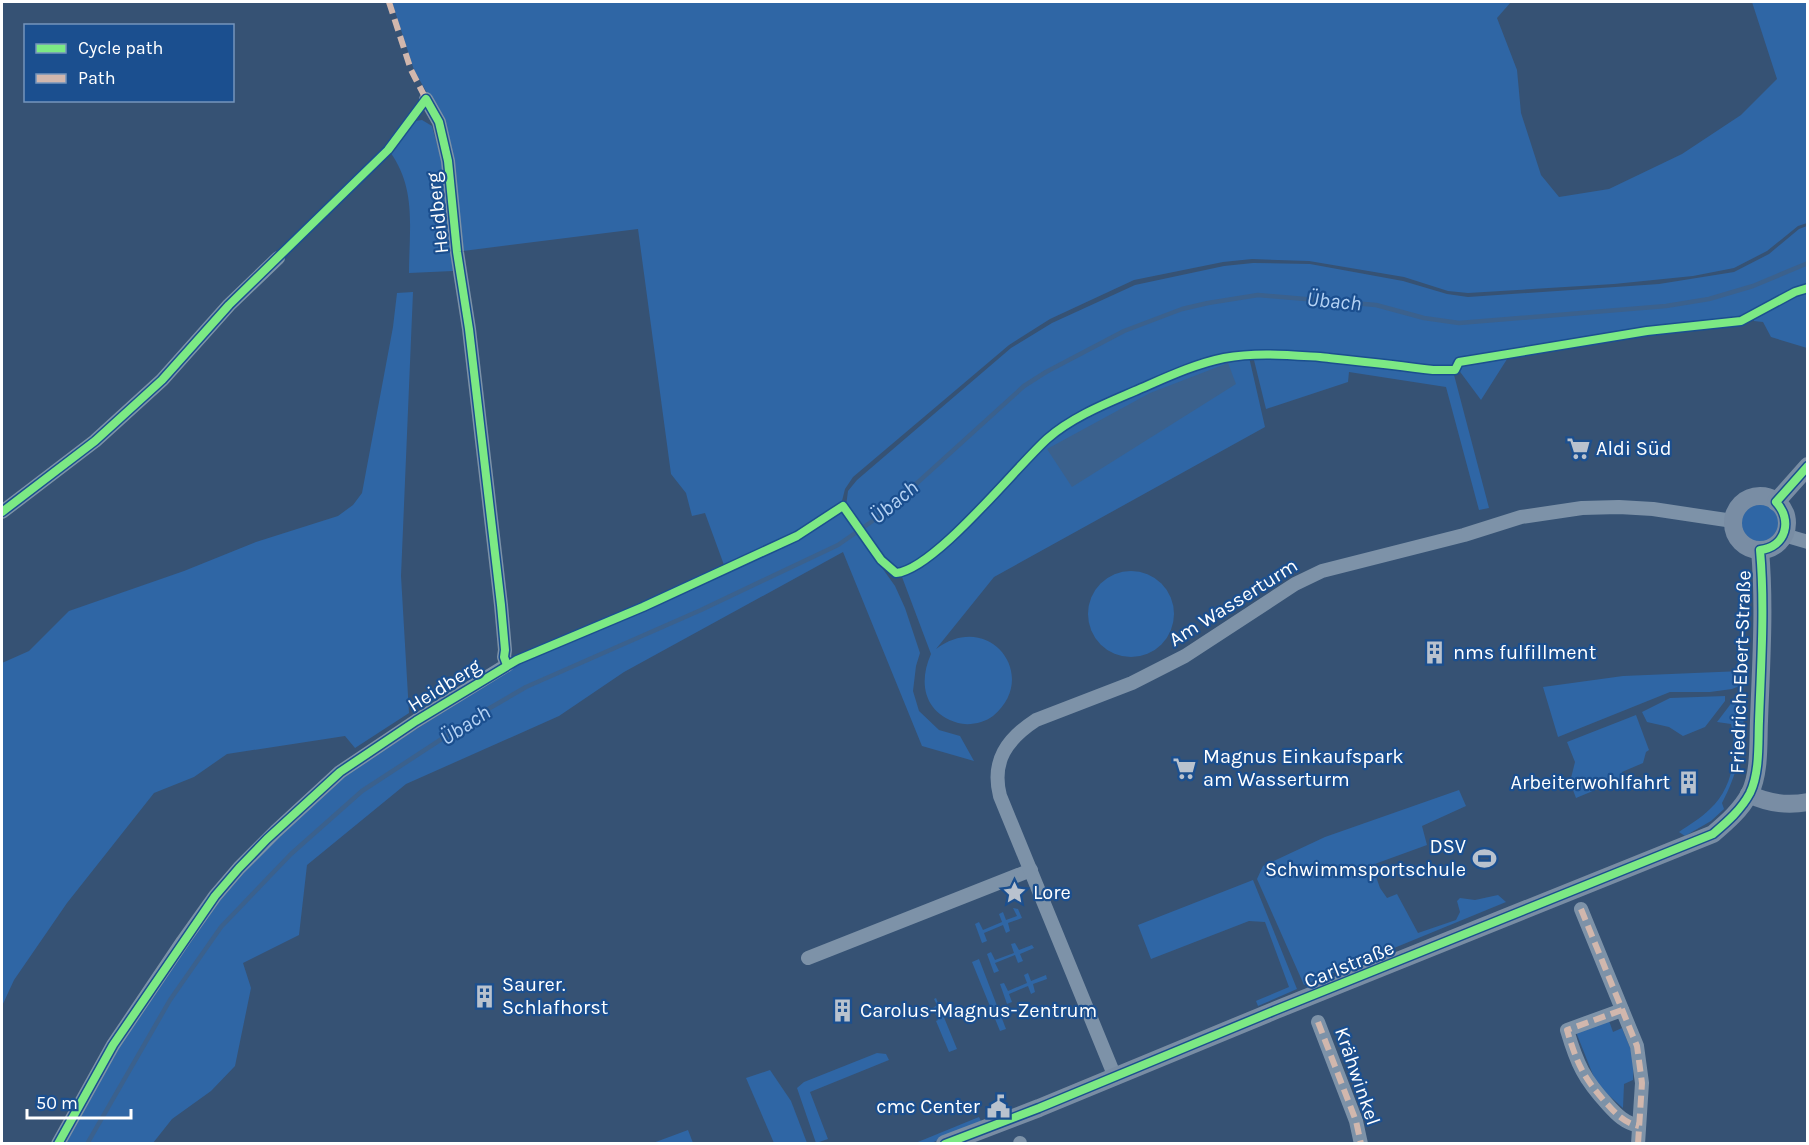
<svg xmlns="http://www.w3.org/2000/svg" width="1809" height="1145" font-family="Karla,sans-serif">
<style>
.green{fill:#2f66a5}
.water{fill:#3b618d}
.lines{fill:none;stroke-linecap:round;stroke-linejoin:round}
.stream{stroke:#3b618d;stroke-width:4.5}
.street{stroke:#7d92a8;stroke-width:14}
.secondary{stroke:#798da4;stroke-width:18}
.quiet{stroke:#d1b7ad;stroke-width:6;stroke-dasharray:12 6;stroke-linecap:butt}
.cycleway-casing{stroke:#1b4f8f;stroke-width:11}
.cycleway{stroke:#7ce984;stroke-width:8}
.labels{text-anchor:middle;stroke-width:4.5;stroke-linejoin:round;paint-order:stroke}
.street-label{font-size:20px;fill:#fff;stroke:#1b4f8f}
.poi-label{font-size:20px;fill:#fff;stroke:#1b4f8f;text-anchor:start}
.water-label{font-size:21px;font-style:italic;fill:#b5d3f5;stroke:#1b4f8f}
</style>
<rect width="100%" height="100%" fill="#365274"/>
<g class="green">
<polygon points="392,2 1511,2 1497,18 1517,70 1521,113 1541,175 1559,197 1609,189 1682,154 1741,115 1777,79 1752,2 1807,2 1807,223 1798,226 1767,251 1734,268 1693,276 1614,284 1468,293 1448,291 1404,277 1309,261 1252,259 1223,262 1134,280 1050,319 1009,345 853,477 845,489 841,505 794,533 724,565 705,513 692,516 686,493 671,474 638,229 463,251 444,123 414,70"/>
<path d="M 422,120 L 432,126 L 442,162 L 453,271 L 409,273 C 409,230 417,189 390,152 L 415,121 Z"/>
<path d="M 1807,226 L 1807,285 L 1795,289 L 1742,315 L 1713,324 L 1587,341 L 1509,356 L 1481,400 L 1455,365 C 1389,368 1322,349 1255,351 C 1219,352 1184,368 1151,382 C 1114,397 1079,412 1046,436 L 928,554 L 914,565 L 903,570 L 889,565 L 846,506 L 848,491 L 857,480 L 1011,348 L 1052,323 L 1135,285 L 1224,266 L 1253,263 L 1310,264 L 1403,281 L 1447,294 L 1468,297 L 1659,284 L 1734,272 L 1769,254 L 1799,229 Z"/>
<polygon points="413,292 401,576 409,713 355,748 345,736 227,754 194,777 154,793 67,903 14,980 2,1006 2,663 29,651 69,611 184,571 256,542 338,516 353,505 362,493 393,327 397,293"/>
<polygon points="1807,292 1807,348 1771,337 1763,322 1754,321 1754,316 1793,296"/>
<polygon points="1253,356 1352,362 1432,371 1453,371 1489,508 1479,510 1446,387 1349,372 1348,382 1266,409"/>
<path d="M 1249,357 L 1265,427 L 994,577 L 936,649 C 989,609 1041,676 993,716 C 984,723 969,726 958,723 C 924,713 918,683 931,654 L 902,577 L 922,568 L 1050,440 C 1101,404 1186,366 1249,357 Z"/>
<circle cx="1759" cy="524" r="21"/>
<polygon points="841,510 895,586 905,608 920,653 916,666 913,691 919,711 939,730 960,736 974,761 922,746 843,552 624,672 559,716 406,784 307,865 299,935 243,963 251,988 235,1066 211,1091 172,1119 153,1143 62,1144 129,1027 225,889 343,776 487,684 502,671 638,613 726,572 808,533"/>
<circle cx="1131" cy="614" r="43"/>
<polygon points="1742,671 1742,685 1732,689 1710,692 1670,692 1558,737 1543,687 1623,676"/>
<polygon points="1725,696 1725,701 1705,727 1683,736 1669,727 1647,722 1642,712 1670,698"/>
<path d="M 1733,701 L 1744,709 C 1743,747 1739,770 1722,803 L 1724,809 L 1711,821 L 1685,836 L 1679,832 C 1689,825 1701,818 1710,809 C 1733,788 1738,753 1731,724 L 1717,722 Z"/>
<polygon points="1636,715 1649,750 1646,752 1643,763 1622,772 1624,778 1576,798 1570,782 1575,762 1567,742"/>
<polygon points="1459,790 1466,806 1422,826 1427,845 1372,865 1380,888 1387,898 1397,894 1418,933 1456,920 1460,912 1457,901 1460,898 1475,900 1498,895 1506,902 1304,985 1257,879 1263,866 1325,837"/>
<polygon points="1253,880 1297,989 1258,1006 1256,1001 1258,1000 1289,987 1265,922 1249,921 1151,959 1138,925"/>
<polygon points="1013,908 1018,909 1022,918 1008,923 1010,931 1006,933 1003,925 984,933 987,941 982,943 975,924 979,922 983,930 1002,922 999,914 1003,912 1006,920 1017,916"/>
<polygon points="1015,943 1019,950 1032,945 1034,948 1020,954 1023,961 1018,963 1015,955 995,963 999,971 994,973 987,954 991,952 995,960 1014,953 1011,944"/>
<polygon points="979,959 1006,1029 1000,1031 972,962"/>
<polygon points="1028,973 1031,981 1046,975 1047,979 1033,984 1035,992 1031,994 1028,986 1009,994 1012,1002 1007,1004 1000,984 1004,983 1008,991 1027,983 1024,975"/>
<polygon points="936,998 957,1049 949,1052 936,1021 938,1020 933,1008 937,1005 934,999"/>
<polygon points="1608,1018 1613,1032 1622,1028 1634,1057 1633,1080 1624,1084 1623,1108 1597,1085 1576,1032"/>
<polygon points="877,1053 886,1054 889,1060 810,1092 828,1139 816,1143 797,1088 804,1082"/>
<polygon points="770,1070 791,1101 807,1143 774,1143 746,1078"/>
<polygon points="979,1117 982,1123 931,1143 913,1144"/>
<polygon points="688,1130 693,1143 653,1143"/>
</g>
<polygon class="water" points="1228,363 1236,384 1072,487 1047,449 1150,393"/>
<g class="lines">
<polyline class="stream" points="87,1144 170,1000 221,927 291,854 362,791 483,712 526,687 701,610 838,545 884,513 1024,386 1046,372 1124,331 1182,309 1208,303 1258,295 1376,305 1424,318 1459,323 1666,306 1709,299 1753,286 1808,263"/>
<g class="street">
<polyline points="2,512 95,441 162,380 229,305 278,258"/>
<polyline points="1784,535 1808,542"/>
<polyline points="1581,909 1637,1046 1642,1083 1638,1144"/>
<polyline points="808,958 1031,870"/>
<path d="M 1622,1010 L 1567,1030 C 1577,1064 1584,1079 1608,1105 C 1617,1115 1625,1123 1639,1126"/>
<polyline points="1318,1022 1356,1121 1361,1144"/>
<path d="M 1115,1077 L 1000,796 C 991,761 1007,739 1036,720 L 1132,683 L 1185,656 L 1295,584 L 1322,571 L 1464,535 L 1521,517 L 1582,508 L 1619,507 L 1653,509 L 1733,521"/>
<polyline points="1020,1143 1020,1144"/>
<polyline points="58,1144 113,1045 183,941 215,896 239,868 276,831 340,772 416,721 507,665 504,657 505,650 501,605 469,329 457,252 448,161 439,122 426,99"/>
</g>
<g class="secondary">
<circle cx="1760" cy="523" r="27"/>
<polyline points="1776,502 1808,466"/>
<path d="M 1749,794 C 1769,804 1787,806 1808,802"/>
<path d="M 945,1144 L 1039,1108 L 1276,1010 L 1713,834 C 1727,822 1741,810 1750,793 C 1760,772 1758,743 1759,721 C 1761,664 1765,606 1760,550"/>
</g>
<g class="quiet">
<polyline points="389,2 411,70 426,99"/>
<polyline points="1581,909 1637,1046 1642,1083 1638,1144"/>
<path d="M 1622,1010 L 1567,1030 C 1577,1064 1584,1079 1608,1105 C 1617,1115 1625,1123 1639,1126"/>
<polyline points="1318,1022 1356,1121 1361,1144"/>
<polyline points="1020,1143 1020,1144"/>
</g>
<defs>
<g id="cycleway">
<polyline points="2,512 95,441 162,380 229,305 388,150 426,99 439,122 448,161 457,252 469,329 501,605 505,650 504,657 507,665"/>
<path d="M 58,1144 L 113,1045 L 215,896 L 239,868 L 267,839 L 340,772 L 416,721 L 517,660 L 643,607 L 797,536 L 843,506 L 881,560 L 896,573 C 934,570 1015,468 1047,439 C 1072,417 1105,404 1135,391 C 1163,379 1194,364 1224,358 C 1256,352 1288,355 1320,357 C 1357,361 1395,365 1433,370 L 1455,370 L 1459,362 L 1647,331 L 1741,321 L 1795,292 L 1808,288"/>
<path d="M 945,1144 L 1039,1108 L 1276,1010 L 1713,834 C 1727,822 1741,810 1750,793 C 1760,772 1758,743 1759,721 C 1761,664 1765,606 1760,550 C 1786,547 1793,520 1776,502 L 1808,466"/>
</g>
</defs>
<use href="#cycleway" class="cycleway-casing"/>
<use href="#cycleway" class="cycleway"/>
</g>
<defs>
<symbol id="supermarket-bare" viewBox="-9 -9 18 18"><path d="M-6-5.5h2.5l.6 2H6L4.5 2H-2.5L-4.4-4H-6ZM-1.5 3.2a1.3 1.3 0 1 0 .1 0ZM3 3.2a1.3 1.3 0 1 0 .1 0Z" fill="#b9c2ce" stroke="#1b4f8f" stroke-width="2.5" paint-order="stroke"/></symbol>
<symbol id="building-bare" viewBox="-9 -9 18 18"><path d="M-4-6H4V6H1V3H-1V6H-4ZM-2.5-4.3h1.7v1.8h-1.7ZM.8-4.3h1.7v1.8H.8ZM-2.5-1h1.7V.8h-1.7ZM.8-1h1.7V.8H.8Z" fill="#b9c2ce" stroke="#1b4f8f" stroke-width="2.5" paint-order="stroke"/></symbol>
<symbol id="stadium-bare" viewBox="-9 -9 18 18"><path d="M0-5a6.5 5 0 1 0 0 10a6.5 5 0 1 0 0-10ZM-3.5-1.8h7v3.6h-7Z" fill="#b9c2ce" stroke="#1b4f8f" stroke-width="2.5" paint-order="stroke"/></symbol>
<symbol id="sight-bare" viewBox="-9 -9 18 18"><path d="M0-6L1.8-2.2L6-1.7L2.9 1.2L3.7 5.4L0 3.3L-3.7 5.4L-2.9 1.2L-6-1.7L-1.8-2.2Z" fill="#b9c2ce" stroke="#1b4f8f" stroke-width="2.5" paint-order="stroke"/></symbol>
<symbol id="civic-bare" viewBox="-9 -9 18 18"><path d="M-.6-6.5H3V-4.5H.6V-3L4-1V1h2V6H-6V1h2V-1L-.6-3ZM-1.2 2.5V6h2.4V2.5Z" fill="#b9c2ce" stroke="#1b4f8f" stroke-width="2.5" paint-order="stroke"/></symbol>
</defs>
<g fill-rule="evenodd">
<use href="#supermarket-bare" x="1562" y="432" width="33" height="33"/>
<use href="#building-bare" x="1418" y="636" width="33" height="33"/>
<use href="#supermarket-bare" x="1168" y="752" width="33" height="33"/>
<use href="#building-bare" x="1672" y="766" width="33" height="33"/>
<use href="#stadium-bare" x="1468" y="842" width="33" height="33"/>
<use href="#sight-bare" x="998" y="876" width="33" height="33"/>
<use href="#building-bare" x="468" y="980" width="33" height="33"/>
<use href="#building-bare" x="826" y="994" width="33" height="33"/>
<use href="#civic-bare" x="982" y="1090" width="33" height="33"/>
</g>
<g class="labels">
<g class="street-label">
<text transform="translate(437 213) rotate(-96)" y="7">Heidberg</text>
<text transform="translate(1233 602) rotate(-32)" y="7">Am Wasserturm</text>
<text transform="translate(1740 672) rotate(-88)" y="7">Friedrich-Ebert-Straße</text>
<text transform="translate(444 685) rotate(-32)" y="7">Heidberg</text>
<text transform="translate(1349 964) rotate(-22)" y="7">Carlstraße</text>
<text transform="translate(1358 1076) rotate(71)" y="7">Krähwinkel</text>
</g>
<g class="poi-label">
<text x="1596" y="455">Aldi Süd</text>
<text x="1453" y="659">nms fulfillment</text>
<text x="1203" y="763">Magnus Einkaufspark<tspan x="1203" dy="23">am Wasserturm</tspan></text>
<text x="1670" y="789" text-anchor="end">Arbeiterwohlfahrt</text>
<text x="1466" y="853" text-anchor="end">DSV<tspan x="1466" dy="23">Schwimmsportschule</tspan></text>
<text x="1033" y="899">Lore</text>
<text x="502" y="991">Saurer.<tspan x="502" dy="23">Schlafhorst</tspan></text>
<text x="860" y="1017">Carolus-Magnus-Zentrum</text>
<text x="980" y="1113" text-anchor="end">cmc Center</text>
</g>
<g class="water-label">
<text transform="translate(1334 301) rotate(5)" y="7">Übach</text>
<text transform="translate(894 502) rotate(-40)" y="7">Übach</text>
<text transform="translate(465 725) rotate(-33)" y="7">Übach</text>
</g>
</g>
<rect width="1809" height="1145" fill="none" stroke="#ffffff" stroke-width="6"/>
<rect x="24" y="24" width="210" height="78" fill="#1b4f8f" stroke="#7695bc" stroke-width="1.5"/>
<rect x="36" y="44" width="30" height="9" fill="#7ce984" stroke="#7695bc" stroke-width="1.5"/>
<text x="78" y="54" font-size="18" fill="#ffffff">Cycle path</text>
<rect x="36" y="74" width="30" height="9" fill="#d1b7ad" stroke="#7695bc" stroke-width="1.5"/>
<text x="78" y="84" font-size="18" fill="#ffffff">Path</text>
<path d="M27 1109v9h104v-9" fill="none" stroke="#ffffff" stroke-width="3"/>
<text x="36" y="1109" font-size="18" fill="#ffffff" stroke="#1b4f8f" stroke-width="4.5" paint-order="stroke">50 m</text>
</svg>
